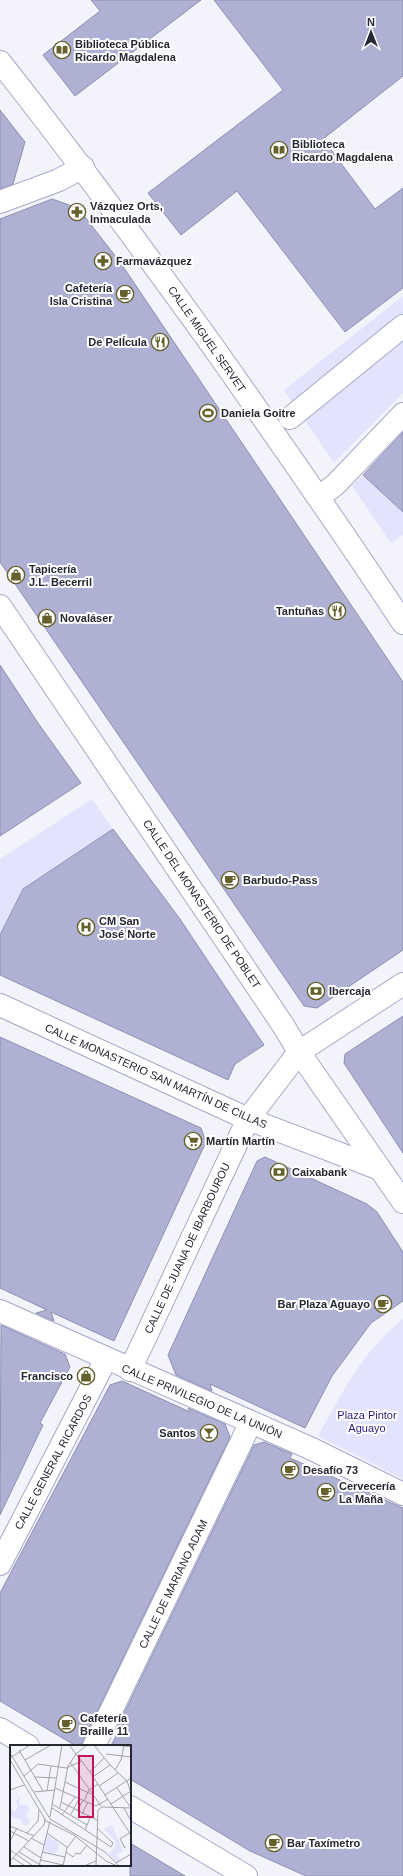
<svg xmlns="http://www.w3.org/2000/svg" width="403" height="1876" font-family="Arial,sans-serif">
<style>
.green{fill:#e2e4fd}
.building{fill:#afb1d4;stroke:#8e90b1}
.lines{fill:none;stroke-linecap:round;stroke-linejoin:round}
.street-casing{stroke:#a5a7c9;stroke-width:24}
.secondary-casing{stroke:#a5a7c9;stroke-width:24}
.street{stroke:#fff;stroke-width:22}
.secondary{stroke:#fff;stroke-width:22}
.labels{text-anchor:middle;stroke-width:4;stroke-linejoin:round;paint-order:stroke}
.poi-label{font-size:11px;font-weight:bold;fill:#262734;stroke:#fff;text-anchor:start}
.street-label{font-size:11px;fill:#262734;stroke:#fff}
.park-label{font-size:11px;fill:#2c1d75;stroke:#fff}
.inset-road{fill:none;stroke:#a1a2ab;stroke-width:1}
.view{fill:#c2185b;fill-opacity:0.15;stroke:#c2185b;stroke-width:2}
.inset-edge{fill:none;stroke:#262734;stroke-width:2}
</style>
<rect width="100%" height="100%" fill="#f3f4fb"/>
<g class="green">
<polygon points="403,296 403,393 334,463 284,390"/>
<polygon points="363,475 398,508 403,504 403,535 391,543 352,486"/>
<polygon points="92,799 113,829 23,889 0,935 0,859"/>
<path d="M 403,1319 L 403,1479 L 318,1436 C 344,1390 361,1353 403,1319 Z"/>
</g>
<g class="building">
<polygon points="91,0 201,0 75,96 43,55 100,11"/>
<polygon points="214,0 403,0 403,76 323,139 375,209 403,188 403,288 345,332 237,191 181,235 148,193 283,90"/>
<polygon points="0,110 25,142 13,184 0,189"/>
<polygon points="52,199 78,208 120,262 403,682 403,950 317,1008 304,1006 0,562 0,219"/>
<polygon points="403,432 403,512 363,475"/>
<polygon points="0,665 38,723 81,783 0,836"/>
<polygon points="113,829 180,919 264,1045 235,1064 228,1080 0,975 0,935 23,889"/>
<polygon points="403,1016 403,1153 344,1063 345,1054"/>
<polygon points="0,1037 201,1128 206,1142 114,1341 51,1312 54,1321 36,1313 47,1310 0,1288"/>
<polygon points="265,1157 367,1204 377,1212 403,1252 403,1301 371,1323 332,1376 305,1428 210,1384 212,1391 176,1375 168,1355 257,1161"/>
<polygon points="1,1325 65,1354 70,1367 40,1423 43,1425 0,1515"/>
<polygon points="122,1381 190,1412 188,1408 225,1424 230,1437 82,1743 76,1746 0,1701 0,1593 110,1385"/>
<polygon points="264,1442 292,1454 290,1458 403,1508 403,1876 306,1876 250,1851 130,1779 130,1746 111,1746 120,1728 116,1730 254,1445"/>
<polygon points="130,1843 185,1876 130,1876"/>
</g>
<g class="lines">
<defs>
<g id="street">
<polyline points="0,202 59,180 83,167"/>
<polyline points="290,418 403,326"/>
<polyline points="319,497 335,485 403,414"/>
<polyline points="0,606 283,1025 299,1052 403,1202"/>
<polyline points="0,1005 248,1119 380,1169"/>
<polyline points="0,1311 312,1449 403,1494"/>
<polyline points="130,1370 248,1119 299,1052 403,984"/>
<polyline points="0,1564 106,1359"/>
<polyline points="0,1729 28,1746"/>
<polyline points="94,1746 251,1422"/>
<polyline points="130,1807 246,1876"/>
</g>
<path id="secondary" d="M 0,62 C 74,155 144,251 214,348 C 278,439 342,530 403,623"/>
</defs>
<use href="#street" class="street-casing"/>
<use href="#secondary" class="secondary-casing"/>
<use href="#street" class="street"/>
<use href="#secondary" class="secondary"/>
</g>
<defs>
<symbol id="library-ring" viewBox="-11 -11 22 22"><circle r="9.5" fill="#fff" stroke="#66602c" stroke-width="1.5"/><path d="M-6-4Q-3-5.5-.7-3.5V5Q-3 3-6 4ZM6-4Q3-5.5 .7-3.5V5Q3 3 6 4Z" fill="#66602c"/></symbol>
<symbol id="pharmacy-ring" viewBox="-11 -11 22 22"><circle r="9.5" fill="#fff" stroke="#66602c" stroke-width="1.5"/><path d="M-2-6h4v4h4v4h-4v4h-4v-4h-4v-4h4Z" fill="#66602c"/></symbol>
<symbol id="cafe-ring" viewBox="-11 -11 22 22"><circle r="9.5" fill="#fff" stroke="#66602c" stroke-width="1.5"/><path d="M-5.5-4.5H6V0H3Q3 3.5 0 3.5H-2.5Q-5.5 3.5-5.5 0ZM3-3.2v2h1.7v-2ZM-6 4.5H4V6H-6Z" fill="#66602c"/></symbol>
<symbol id="restaurant-ring" viewBox="-11 -11 22 22"><circle r="9.5" fill="#fff" stroke="#66602c" stroke-width="1.5"/><path d="M-5-6h1v4h1v-4h1v4h1v-4h1v5L-1.5 .5V6h-2V.5L-5-1ZM5-6V6H3V1.5H1.5Q1.5-4 5-6Z" fill="#66602c"/></symbol>
<symbol id="stadium-ring" viewBox="-11 -11 22 22"><circle r="9.5" fill="#fff" stroke="#66602c" stroke-width="1.5"/><path d="M0-5a6.5 5 0 1 0 0 10a6.5 5 0 1 0 0-10ZM-3.5-1.8h7v3.6h-7Z" fill="#66602c"/></symbol>
<symbol id="shop-ring" viewBox="-11 -11 22 22"><circle r="9.5" fill="#fff" stroke="#66602c" stroke-width="1.5"/><path d="M-5-2.5h2.3a2.7 3.5 0 0 1 5.4 0H5L5.5 6h-11ZM-1.5-2.5h3a1.5 2.3 0 0 0-3 0Z" fill="#66602c"/></symbol>
<symbol id="hospital-ring" viewBox="-11 -11 22 22"><circle r="9.5" fill="#fff" stroke="#66602c" stroke-width="1.5"/><path d="M-5-5h3v3.5h4V-5h3V5h-3V1.5h-4V5h-3Z" fill="#66602c"/></symbol>
<symbol id="bank-ring" viewBox="-11 -11 22 22"><circle r="9.5" fill="#fff" stroke="#66602c" stroke-width="1.5"/><path d="M-6-4H6V4H-6ZM0-2.3a2.3 2.3 0 1 0 0 4.6a2.3 2.3 0 1 0 0-4.6Z" fill="#66602c"/></symbol>
<symbol id="supermarket-ring" viewBox="-11 -11 22 22"><circle r="9.5" fill="#fff" stroke="#66602c" stroke-width="1.5"/><path d="M-6-5.5h2.5l.6 2H6L4.5 2H-2.5L-4.4-4H-6ZM-1.5 3.2a1.3 1.3 0 1 0 .1 0ZM3 3.2a1.3 1.3 0 1 0 .1 0Z" fill="#66602c"/></symbol>
<symbol id="bar-ring" viewBox="-11 -11 22 22"><circle r="9.5" fill="#fff" stroke="#66602c" stroke-width="1.5"/><path d="M-6-5H6L.8 .8V4.5H3.5V6h-7V4.5H-.8V.8Z" fill="#66602c"/></symbol>
</defs>
<g fill-rule="evenodd">
<use href="#library-ring" x="52" y="40" width="20" height="20"/>
<use href="#library-ring" x="269" y="140" width="20" height="20"/>
<use href="#pharmacy-ring" x="67" y="202" width="20" height="20"/>
<use href="#pharmacy-ring" x="93" y="251" width="20" height="20"/>
<use href="#cafe-ring" x="115" y="284" width="20" height="20"/>
<use href="#restaurant-ring" x="150" y="332" width="20" height="20"/>
<use href="#stadium-ring" x="198" y="403" width="20" height="20"/>
<use href="#shop-ring" x="6" y="565" width="20" height="20"/>
<use href="#restaurant-ring" x="327" y="601" width="20" height="20"/>
<use href="#shop-ring" x="37" y="608" width="20" height="20"/>
<use href="#cafe-ring" x="220" y="870" width="20" height="20"/>
<use href="#hospital-ring" x="76" y="917" width="20" height="20"/>
<use href="#bank-ring" x="306" y="981" width="20" height="20"/>
<use href="#supermarket-ring" x="183" y="1131" width="20" height="20"/>
<use href="#bank-ring" x="269" y="1162" width="20" height="20"/>
<use href="#cafe-ring" x="373" y="1294" width="20" height="20"/>
<use href="#shop-ring" x="76" y="1366" width="20" height="20"/>
<use href="#bar-ring" x="199" y="1423" width="20" height="20"/>
<use href="#cafe-ring" x="280" y="1460" width="20" height="20"/>
<use href="#cafe-ring" x="316" y="1482" width="20" height="20"/>
<use href="#cafe-ring" x="57" y="1714" width="20" height="20"/>
<use href="#cafe-ring" x="264" y="1833" width="20" height="20"/>
</g>
<g class="labels">
<g class="poi-label">
<text x="75" y="48">Biblioteca Pública<tspan x="75" dy="13">Ricardo Magdalena</tspan></text>
<text x="292" y="148">Biblioteca<tspan x="292" dy="13">Ricardo Magdalena</tspan></text>
<text x="90" y="210">Vázquez Orts,<tspan x="90" dy="13">Inmaculada</tspan></text>
<text x="116" y="265">Farmavázquez</text>
<text x="112" y="292" text-anchor="end">Cafetería<tspan x="112" dy="13">Isla Cristina</tspan></text>
<text x="147" y="346" text-anchor="end">De PelÍcula</text>
<text x="221" y="417">Daniela Goitre</text>
<text x="29" y="573">Tapicería<tspan x="29" dy="13">J.L. Becerril</tspan></text>
<text x="324" y="615" text-anchor="end">Tantuñas</text>
<text x="60" y="622">Novaláser</text>
<text x="243" y="884">Barbudo-Pass</text>
<text x="99" y="925">CM San<tspan x="99" dy="13">José Norte</tspan></text>
<text x="329" y="995">Ibercaja</text>
<text x="206" y="1145">Martín Martín</text>
<text x="292" y="1176">Caixabank</text>
<text x="370" y="1308" text-anchor="end">Bar Plaza Aguayo</text>
<text x="73" y="1380" text-anchor="end">Francisco</text>
<text x="196" y="1437" text-anchor="end">Santos</text>
<text x="303" y="1474">Desafío 73</text>
<text x="339" y="1490">Cervecería<tspan x="339" dy="13">La Maña</tspan></text>
<text x="80" y="1722">Cafetería<tspan x="80" dy="13">Braille 11</tspan></text>
<text x="287" y="1847">Bar Taxímetro</text>
</g>
<g class="street-label">
<text transform="translate(207 339) rotate(55)" y="4">CALLE MIGUEL SERVET</text>
<text transform="translate(202 904) rotate(56)" y="4">CALLE DEL MONASTERIO DE POBLET</text>
<text transform="translate(156 1076) rotate(24)" y="4">CALLE MONASTERIO SAN MARTÍN DE CILLAS</text>
<text transform="translate(187 1248) rotate(-65)" y="4">CALLE DE JUANA DE IBARBOUROU</text>
<text transform="translate(202 1401) rotate(23)" y="4">CALLE PRIVILEGIO DE LA UNIÓN</text>
<text transform="translate(53 1462) rotate(-62)" y="4">CALLE GENERAL RICARDOS</text>
<text transform="translate(173 1584) rotate(-64)" y="4">CALLE DE MARIANO ADAM</text>
</g>
<g class="park-label">
<text x="367" y="1419">Plaza Pintor<tspan x="367" dy="13">Aguayo</tspan></text>
</g>
</g>
<g transform="translate(10 1745)">
<rect width="121" height="121" fill="#f3f4fb"/>
<path d="M 13,45 L 5,46 L 10,54 L 9,60 L 17,60 L 20,64 L 16,69 L 20,76 L 18,80 L 13,80 L 11,74 L 3,73 L 0,69 L 0,61 L 4,67 L 8,62 L 6,56 L 9,53 L 4,46 L 0,46 ZM 102,80 L 113,106 L 107,109 L 110,115 L 107,117 L 99,110 L 107,98 L 94,84 ZM 37,90 L 48,97 L 49,104 L 44,109 L 33,106 Z" fill="#e2e4fd"/>
<path class="inset-road" d="M 59,0 L 80,27 L 121,90M 84,0 L 100,20 L 117,36 L 121,48M 107,0 L 121,2M 9,5 L 33,46M 0,8 L 40,74 L 95,107 L 109,121M 96,9 L 121,12M 0,13 L 20,0M 0,15 L 36,76 L 64,90 L 96,116 L 107,121M 15,15 L 41,0M 60,17 L 91,61M 28,19 L 56,23 L 72,16M 105,25 L 111,15 L 114,0M 80,27 L 94,13M 14,31 L 28,19M 25,32 L 47,33M 83,32 L 100,20M 55,37 L 81,49M 89,41 L 108,28M 45,43 L 86,61 L 98,54M 107,43 L 121,63M 0,45 L 14,40M 37,46 L 41,21M 24,47 L 45,45M 95,50 L 121,33M 74,56 L 79,45 L 88,39M 51,57 L 87,75M 42,59 L 77,80M 101,59 L 121,46M 42,63 L 101,102 L 103,98 L 87,83M 50,63 L 58,21 L 66,9 L 77,0M 114,63 L 121,76M 67,66 L 73,55M 61,69 L 69,54M 72,69 L 78,57M 52,70 L 65,52M 40,72 L 52,0M 0,81 L 24,91M 75,85 L 80,73M 0,86 L 19,96M 17,88 L 28,76 L 29,65M 37,88 L 58,103M 21,93 L 34,100M 0,96 L 7,83M 113,100 L 115,103 L 110,94 L 121,87M 14,102 L 31,113M 0,105 L 23,121M 9,107 L 32,121M 32,107 L 55,112M 56,107 L 63,112 L 66,108 L 70,109 L 77,100M 3,113 L 15,121M 31,115 L 53,120M 0,116 L 34,80 L 35,74M 106,118 L 121,109M 29,121 L 40,76M 53,121 L 57,103 L 66,91M 74,121 L 86,116M 86,121 L 88,65 L 92,62 L 121,63"/>
<path class="view" d="M 69,11 L 83,11 L 83,72 L 69,72 Z"/>
<rect width="121" height="121" class="inset-edge"/>
</g>
<g transform="translate(371 32)" stroke="#ffffff" stroke-width="3" paint-order="stroke">
<path d="M0-3L7 15L0 10L-7 15Z" fill="#262734"/>
<text y="-6" font-size="11" font-weight="bold" text-anchor="middle" fill="#262734">N</text>
</g>
</svg>
